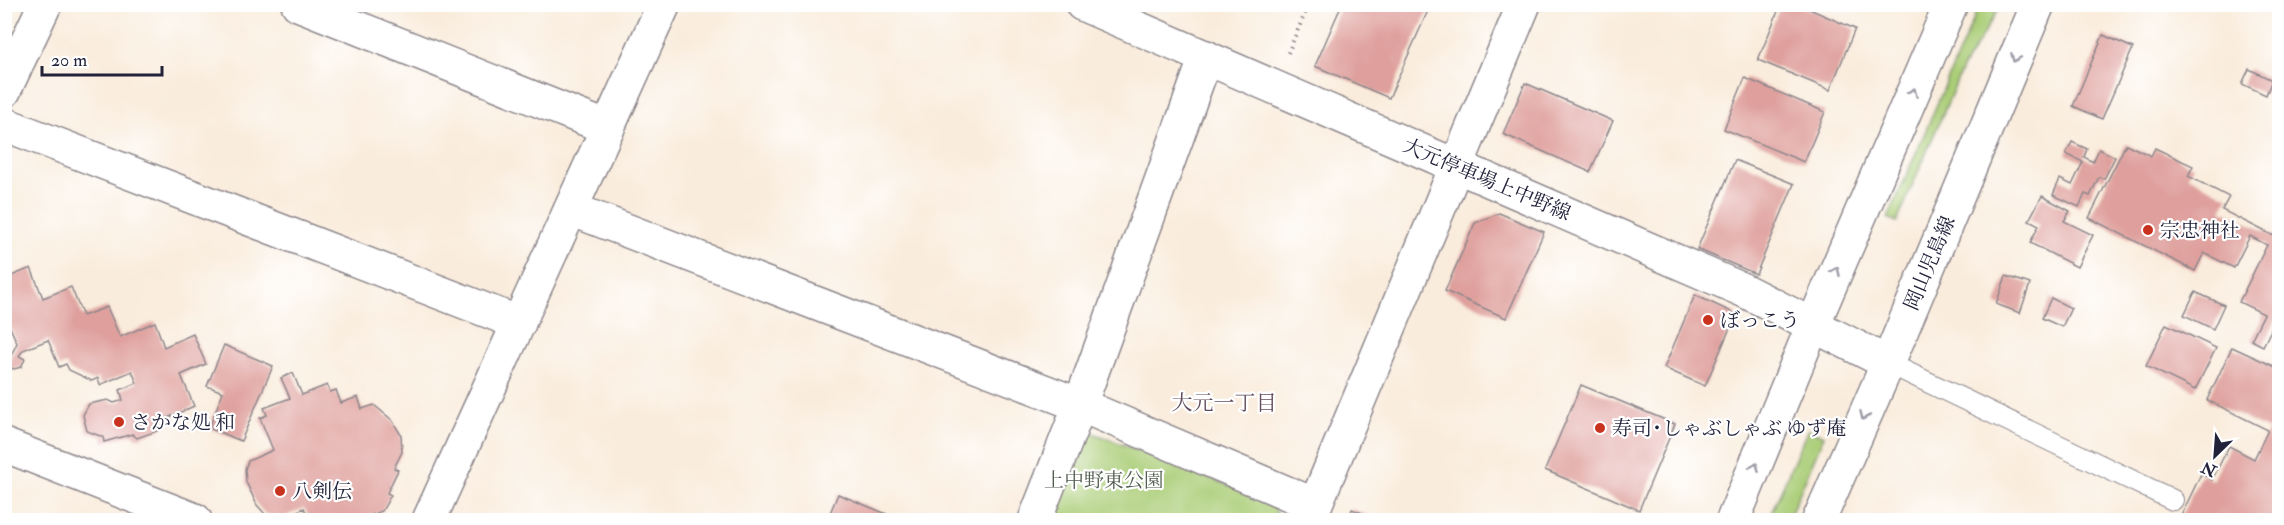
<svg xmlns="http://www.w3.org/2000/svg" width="2284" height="525" font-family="'IM FELL Double Pica','Noto Serif JP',serif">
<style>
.green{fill:#aacd77;stroke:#667859;stroke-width:1.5}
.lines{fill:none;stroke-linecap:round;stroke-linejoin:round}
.stream{stroke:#67a4d9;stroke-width:12}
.building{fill:#dfa09d}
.lane-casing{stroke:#8e878c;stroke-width:22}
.street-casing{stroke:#8e878c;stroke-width:36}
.secondary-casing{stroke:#8e878c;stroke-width:36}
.primary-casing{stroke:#8e878c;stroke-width:36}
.path{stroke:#8e878c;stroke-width:4;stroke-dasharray:1.5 4.5;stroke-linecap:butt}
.lane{stroke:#fff;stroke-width:20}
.street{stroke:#fff;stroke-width:33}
.secondary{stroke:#fff;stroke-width:33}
.primary{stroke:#fff;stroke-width:33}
.oneway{stroke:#9c9ca7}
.poi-dot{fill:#c8321e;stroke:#fff;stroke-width:2}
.labels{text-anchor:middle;stroke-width:4.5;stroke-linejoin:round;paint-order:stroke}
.street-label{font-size:20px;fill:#22223b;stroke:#fff}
.poi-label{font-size:20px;fill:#22223b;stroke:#fff;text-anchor:start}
.park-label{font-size:20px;fill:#525e50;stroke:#fff}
.neighbourhood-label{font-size:21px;fill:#644e5d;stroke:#fff}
</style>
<rect width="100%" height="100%" fill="#fff"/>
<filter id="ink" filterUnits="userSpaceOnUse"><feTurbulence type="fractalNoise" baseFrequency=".0167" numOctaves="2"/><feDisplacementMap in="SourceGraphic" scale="12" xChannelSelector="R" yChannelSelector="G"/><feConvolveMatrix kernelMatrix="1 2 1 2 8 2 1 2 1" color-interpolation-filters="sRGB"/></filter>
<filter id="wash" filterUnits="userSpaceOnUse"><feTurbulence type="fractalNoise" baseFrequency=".008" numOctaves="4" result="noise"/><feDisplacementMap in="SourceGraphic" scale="24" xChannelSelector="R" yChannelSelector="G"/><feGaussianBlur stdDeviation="1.35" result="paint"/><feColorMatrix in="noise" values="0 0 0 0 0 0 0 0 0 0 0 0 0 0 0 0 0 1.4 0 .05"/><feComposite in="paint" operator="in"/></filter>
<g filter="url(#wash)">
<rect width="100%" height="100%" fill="#f9ecdc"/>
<g class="green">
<polygon points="1980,4 2001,5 1962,69 1897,222 1888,218"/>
<polygon points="1808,429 1824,436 1788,520 1768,520"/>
<polygon points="1093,433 1271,502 1280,520 1044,520 1076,439"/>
</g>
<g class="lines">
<polyline class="stream" points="4,6 5,4"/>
</g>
<g id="blocks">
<g class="building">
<polygon points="1342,4 1431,4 1389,98 1315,66"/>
<polygon points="1781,4 1798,4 1855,29 1830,90 1758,60"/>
<polygon points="2103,35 2133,48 2102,119 2073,106"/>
<polygon points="2249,69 2272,80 2266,95 2242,84"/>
<polygon points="1745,78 1825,112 1804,162 1724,129"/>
<polygon points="1525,83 1613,121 1590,172 1503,134"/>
<polygon points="2072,142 2087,149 2084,157 2093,162 2099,149 2115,157 2104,179 2099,177 2090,196 2085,194 2079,207 2053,195 2060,179 2072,185 2083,162 2066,154"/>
<polygon points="2126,144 2151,156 2155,148 2193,166 2188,176 2229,197 2222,210 2280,239 2280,322 2276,320 2263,346 2251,340 2264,314 2239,302 2267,245 2250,236 2234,268 2204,253 2195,271 2089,218"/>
<polygon points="1735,160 1794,184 1756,274 1697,249"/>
<polygon points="2042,196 2070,211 2064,221 2093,235 2077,267 2030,243 2039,225 2029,220"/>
<polygon points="1499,213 1544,232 1506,318 1445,291 1475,223"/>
<polygon points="31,268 43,298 71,287 83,316 107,307 120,337 155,322 164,347 193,334 206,364 181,375 194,406 163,420 160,430 137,438 132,434 104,442 103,437 87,431 83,415 89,404 108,400 114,403 123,400 120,390 137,383 132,371 100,385 98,378 92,381 69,370 66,364 59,367 48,340 23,350 19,356 25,359 21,367 14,369 6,366 17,343 8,323 4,324 4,279"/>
<polygon points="2006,276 2030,284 2020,313 1996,304"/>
<polygon points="2195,292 2224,305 2213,329 2184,315"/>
<polygon points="1695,295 1736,314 1705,386 1664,368"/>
<polygon points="2051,298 2071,308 2062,327 2042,318"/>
<polygon points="2166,324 2216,348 2195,390 2146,366"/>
<polygon points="224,345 273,366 241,441 209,428 223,392 207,386"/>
<polygon points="2232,347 2280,369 2280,520 2179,520 2201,474 2212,480 2229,446 2254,459 2268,430 2207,400"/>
<polygon points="293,373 302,395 327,385 330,392 336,390 341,403 358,397 362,409 374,405 392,420 401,435 402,452 394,468 398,470 387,493 391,495 382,511 359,520 315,520 309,518 304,508 278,520 265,514 257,505 246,482 245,469 248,461 273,450 260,418 267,415 264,408 290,398 281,378"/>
<polygon points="1581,385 1675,424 1639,510 1545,470"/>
<polygon points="838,494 889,515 887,520 827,520"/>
<polygon points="1352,509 1379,520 1348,520"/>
</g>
</g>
</g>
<g filter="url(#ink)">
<use href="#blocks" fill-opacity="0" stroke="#8e878c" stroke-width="1.5"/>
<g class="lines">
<defs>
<polyline id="lane" points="1888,363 2173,500"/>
<g id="street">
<polyline points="298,4 608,128"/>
<polyline points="4,91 45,4"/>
<polyline points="4,124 519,323"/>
<polyline points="571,209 1080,405 1315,505"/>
<polyline points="4,445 195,520"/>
<polyline points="1035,520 1080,405 1206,57"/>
<polyline points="1309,520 1524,4"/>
</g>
<g id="secondary">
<polyline points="1082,4 1743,290 1888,363"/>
<polyline points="429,520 664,4"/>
</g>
<g id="primary">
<polyline points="1733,520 1813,325 1951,4"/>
<polyline points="1819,520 1888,363 2038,4"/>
</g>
</defs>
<use href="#lane" class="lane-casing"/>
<use href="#street" class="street-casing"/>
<use href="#secondary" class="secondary-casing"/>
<use href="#primary" class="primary-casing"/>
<polyline class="path" points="1288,53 1309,4"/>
<use href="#lane" class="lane"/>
<use href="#street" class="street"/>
<use href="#secondary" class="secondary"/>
<use href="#primary" class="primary"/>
</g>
<defs><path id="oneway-chevron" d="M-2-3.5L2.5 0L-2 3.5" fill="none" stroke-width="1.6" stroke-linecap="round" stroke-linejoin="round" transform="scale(1.5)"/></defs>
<g class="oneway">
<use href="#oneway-chevron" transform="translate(2015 58) rotate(113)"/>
<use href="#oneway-chevron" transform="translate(1913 92) rotate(-67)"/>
<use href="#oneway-chevron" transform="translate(1836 271) rotate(-66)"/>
<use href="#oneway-chevron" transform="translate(1864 416) rotate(114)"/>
<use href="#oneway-chevron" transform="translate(1755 467) rotate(-67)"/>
</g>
</g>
<g class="poi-dot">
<circle cx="2148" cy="230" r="6"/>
<circle cx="1708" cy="320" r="6"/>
<circle cx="119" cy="422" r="6"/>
<circle cx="1600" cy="428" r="6"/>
<circle cx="280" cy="491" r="6"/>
</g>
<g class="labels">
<g class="street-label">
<text transform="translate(1487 179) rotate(23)" y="7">大元停車場上中野線</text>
<text transform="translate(1929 263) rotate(-67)" y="7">岡山児島線</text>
</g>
<g class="poi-label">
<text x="2160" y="237">宗忠神社</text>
<text x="1720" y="327">ぼっこう</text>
<text x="131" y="429">さかな処 和</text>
<text x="1612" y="435">寿司･しゃぶしゃぶ ゆず庵</text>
<text x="292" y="498">八剣伝</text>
</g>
<g class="park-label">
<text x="1104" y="487">上中野東公園</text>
</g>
<g class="neighbourhood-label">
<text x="1224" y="410">大元一丁目</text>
</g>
</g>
<rect width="2284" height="525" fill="none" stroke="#fff" stroke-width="24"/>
<g transform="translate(2215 456) rotate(205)" stroke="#ffffff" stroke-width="4.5" paint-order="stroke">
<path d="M0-4.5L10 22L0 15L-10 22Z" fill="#22223b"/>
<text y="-9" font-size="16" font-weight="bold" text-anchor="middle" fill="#22223b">N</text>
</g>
<path d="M42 66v9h120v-9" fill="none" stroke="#22223b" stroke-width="3"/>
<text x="51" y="66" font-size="18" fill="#22223b" stroke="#ffffff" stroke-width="4.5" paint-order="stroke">20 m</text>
</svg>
